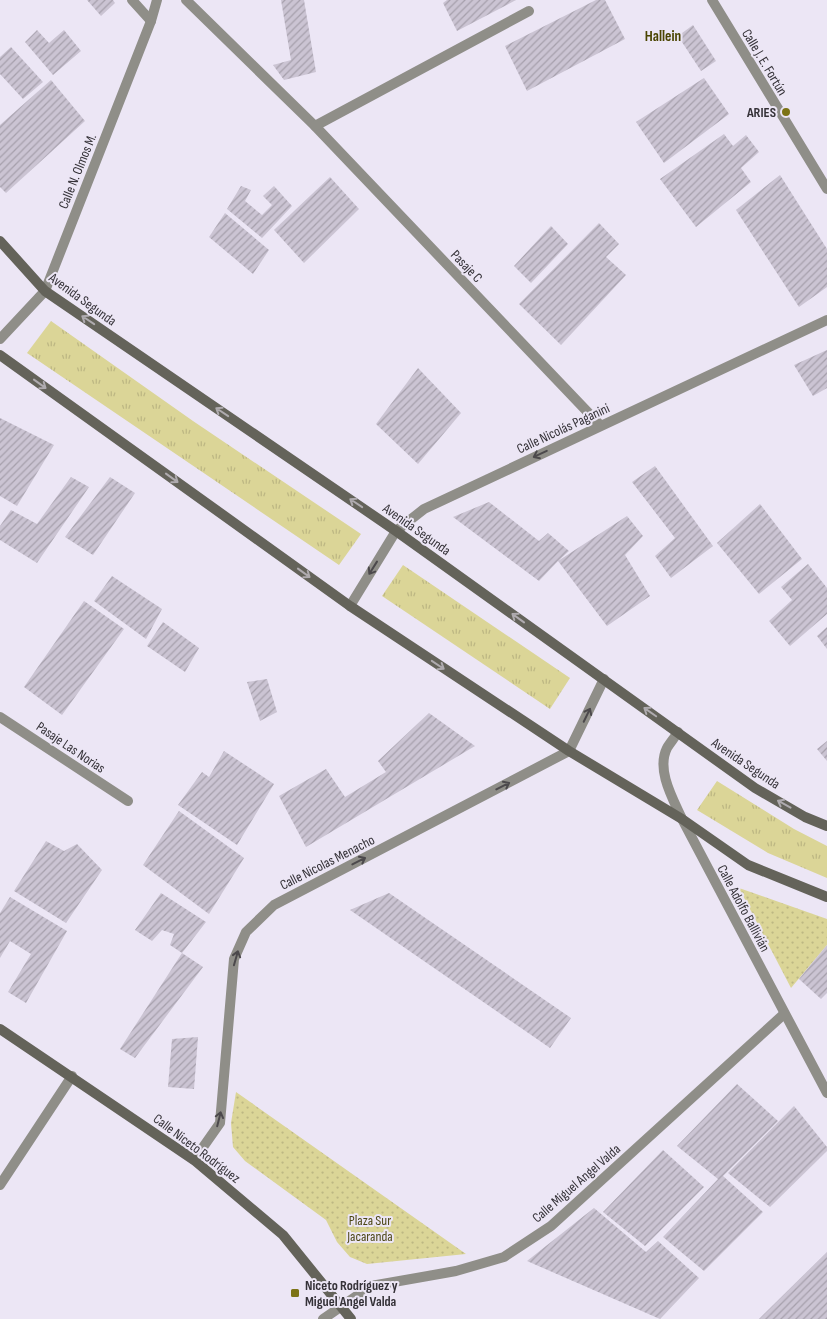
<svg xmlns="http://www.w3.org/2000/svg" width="827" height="1319" font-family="'Sofia Sans Condensed',sans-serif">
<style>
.grass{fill:url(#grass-tufts)}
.park{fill:url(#park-dots)}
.building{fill:url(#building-hatch)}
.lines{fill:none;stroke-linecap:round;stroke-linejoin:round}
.lane{stroke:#8f8e88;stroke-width:10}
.street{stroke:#8f8e88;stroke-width:10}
.secondary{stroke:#64635a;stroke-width:10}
.oneway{stroke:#afabaf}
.oneway2{stroke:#4c494c}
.poi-dot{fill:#7c7315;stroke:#ece6f5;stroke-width:2}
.labels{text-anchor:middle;stroke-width:4;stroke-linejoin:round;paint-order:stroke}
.street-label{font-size:14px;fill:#353238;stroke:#ece6f5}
.poi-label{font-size:14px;font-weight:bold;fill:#353238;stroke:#ece6f5;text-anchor:end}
.park-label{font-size:14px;fill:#4b4614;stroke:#ece6f5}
.neighbourhood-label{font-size:15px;font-weight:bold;fill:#4a4400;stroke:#ece6f5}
</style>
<defs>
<pattern id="grass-tufts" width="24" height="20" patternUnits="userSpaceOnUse" patternTransform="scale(1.25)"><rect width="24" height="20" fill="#dbd597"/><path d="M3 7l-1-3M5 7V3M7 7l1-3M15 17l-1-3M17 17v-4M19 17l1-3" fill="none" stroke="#bdb783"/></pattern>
<pattern id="park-dots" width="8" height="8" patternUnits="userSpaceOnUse" patternTransform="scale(1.25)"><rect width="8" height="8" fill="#dbd597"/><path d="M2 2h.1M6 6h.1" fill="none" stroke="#bdb783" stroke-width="1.8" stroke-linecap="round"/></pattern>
<pattern id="building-hatch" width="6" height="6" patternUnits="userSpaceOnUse" patternTransform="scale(1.25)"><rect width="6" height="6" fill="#cbc4d3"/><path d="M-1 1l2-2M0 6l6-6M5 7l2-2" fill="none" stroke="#a6a0ac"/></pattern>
</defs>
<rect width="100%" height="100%" fill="#ece6f5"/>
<g class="grass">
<polygon points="51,321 193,421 361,534 339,565 27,353"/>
<polygon points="403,565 570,678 550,709 382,596"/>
<polygon points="717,781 794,829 827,846 827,878 768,853 697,810"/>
</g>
<g class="park">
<polygon points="739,888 827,919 827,945 791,988"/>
<polygon points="236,1092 466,1254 367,1264 350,1257 337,1242 326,1220 245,1161 233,1147 231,1123"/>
</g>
<g class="building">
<polygon points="87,0 113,0 115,3 101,16"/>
<polygon points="281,0 304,0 316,72 284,80 273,65 291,60"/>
<polygon points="447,0 516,0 457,31 443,3"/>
<polygon points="596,0 605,0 625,39 527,91 505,46"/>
<polygon points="693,25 716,61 701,71 678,36"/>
<polygon points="37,30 49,43 64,30 81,51 53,75 25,42"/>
<polygon points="11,47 43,82 23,99 0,74 0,57"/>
<polygon points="704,78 729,114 664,163 636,122"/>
<polygon points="51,80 85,121 6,193 0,187 0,125"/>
<polygon points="724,134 733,146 746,135 759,152 741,168 751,182 696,227 660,179"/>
<polygon points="780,175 827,249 827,287 799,307 736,210"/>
<polygon points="330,177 359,209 304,263 274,230"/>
<polygon points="241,186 251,190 245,201 262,215 272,205 263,196 274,186 292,206 262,238 227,209"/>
<polygon points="225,213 269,250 253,274 209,237"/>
<polygon points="599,223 619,244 606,257 626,275 561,345 519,304"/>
<polygon points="551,226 568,244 531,283 514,266"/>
<polygon points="827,350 827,388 813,396 794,365"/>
<polygon points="418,368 461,413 418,464 376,424"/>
<polygon points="0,418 54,445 17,506 0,496"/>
<polygon points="655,466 713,546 671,578 655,556 675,538 632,482"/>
<polygon points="71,477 89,487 37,563 0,540 0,526 11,510 37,524"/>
<polygon points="110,477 135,493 93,555 65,537"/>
<polygon points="489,502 539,541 548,533 569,551 558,561 627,516 643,536 625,555 650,596 607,626 558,561 539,581 453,517"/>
<polygon points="760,504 802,559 759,594 717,543"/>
<polygon points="808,564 827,588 827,614 790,646 769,621 792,600 781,587"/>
<polygon points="112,576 162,609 146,639 94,601"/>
<polygon points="84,601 124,629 62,715 24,687"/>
<polygon points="163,622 199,648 185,672 147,646"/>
<polygon points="827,627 827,649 817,636"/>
<polygon points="267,679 277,712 260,721 247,682"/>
<polygon points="429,713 475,746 306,847 279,796 326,769 345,797 386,772 378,761"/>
<polygon points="827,741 827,761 817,749"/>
<polygon points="224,751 274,784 237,845 178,805 202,772 209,777"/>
<polygon points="179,811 244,858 209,914 143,865"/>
<polygon points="46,841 64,851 77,844 102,870 66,923 14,891"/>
<polygon points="161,893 206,922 182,953 170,945 174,934 162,930 152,941 135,930"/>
<polygon points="389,893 571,1018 550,1048 350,910"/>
<polygon points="10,897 67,931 26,1003 8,992 31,954 10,941 0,958 0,913"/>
<polygon points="827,945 827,993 821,999 799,979"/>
<polygon points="182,953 203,967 135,1058 120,1049"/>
<polygon points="198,1037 194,1089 168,1087 172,1039"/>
<polygon points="737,1084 778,1121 723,1176 763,1212 704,1271 663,1237 718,1179 677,1146"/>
<polygon points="794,1106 827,1147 827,1151 770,1207 728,1173"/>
<polygon points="663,1150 704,1187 645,1246 603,1212"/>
<polygon points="594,1208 646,1252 658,1241 699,1278 660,1319 527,1261"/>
<polygon points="827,1252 827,1319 759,1319"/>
</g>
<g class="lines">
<g class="lane">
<polyline points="132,0 151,21"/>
<polyline points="186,0 315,126 600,425"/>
<polyline points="315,126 529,11"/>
</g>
<g class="street">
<polyline points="712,0 827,189"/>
<polyline points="0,339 45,291 151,21 157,0"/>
<polyline points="350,606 396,531 424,509 827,320"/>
<polyline points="0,717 128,801"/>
<path d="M 678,732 C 675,737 670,743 667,748 C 656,770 673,799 682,819 L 827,1093"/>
<polyline points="194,1160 220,1123 234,959 246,932 274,905 569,751 604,679"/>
<polyline points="0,1185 72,1076"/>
<polyline points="323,1319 371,1286 456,1271 504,1257 551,1226 784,1014"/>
</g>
<g class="secondary">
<polyline points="0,241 45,291 396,531 755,788 805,817 827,826"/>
<polyline points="0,355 350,606 569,751 682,819 748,865 827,897"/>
<polyline points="0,1029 194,1160 283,1235 351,1319"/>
</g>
</g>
<defs><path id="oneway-shaft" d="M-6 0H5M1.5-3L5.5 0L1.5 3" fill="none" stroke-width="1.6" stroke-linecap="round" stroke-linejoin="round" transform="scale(1.25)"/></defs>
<g class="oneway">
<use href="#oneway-shaft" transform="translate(88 320) rotate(-146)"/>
<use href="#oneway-shaft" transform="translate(40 384) rotate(36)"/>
<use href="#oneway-shaft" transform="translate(222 412) rotate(-146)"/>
<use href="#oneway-shaft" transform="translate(172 478) rotate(36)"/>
<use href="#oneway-shaft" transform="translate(356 503) rotate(-146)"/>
<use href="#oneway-shaft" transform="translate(304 573) rotate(36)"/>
<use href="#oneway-shaft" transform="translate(518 618) rotate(-144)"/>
<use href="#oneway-shaft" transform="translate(438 665) rotate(34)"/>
<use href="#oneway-shaft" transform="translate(650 712) rotate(-145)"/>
<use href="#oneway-shaft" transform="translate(784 804) rotate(-151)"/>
</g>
<g class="oneway2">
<use href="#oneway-shaft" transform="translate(540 454) rotate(155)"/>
<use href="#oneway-shaft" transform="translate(373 568) rotate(122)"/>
<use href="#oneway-shaft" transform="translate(587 715) rotate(-64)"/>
<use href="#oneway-shaft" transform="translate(503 786) rotate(-27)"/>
<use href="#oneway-shaft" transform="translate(359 861) rotate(-27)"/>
<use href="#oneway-shaft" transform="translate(236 958) rotate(-74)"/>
<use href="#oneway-shaft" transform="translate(219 1119) rotate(-76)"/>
</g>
<g class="poi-dot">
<circle cx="786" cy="112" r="5"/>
<rect x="290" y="1288" width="10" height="10" rx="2.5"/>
</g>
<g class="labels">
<g class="street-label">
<text transform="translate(765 62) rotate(59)" y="5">Calle J. E. Fortún</text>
<text transform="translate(77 171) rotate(-68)" y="5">Calle N. Olmos M.</text>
<text transform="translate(467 266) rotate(46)" y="5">Pasaje C</text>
<text transform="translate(83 299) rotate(36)" y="5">Avenida Segunda</text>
<text transform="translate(563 428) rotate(-25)" y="5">Calle Nicolás Paganini</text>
<text transform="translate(417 529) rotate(35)" y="5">Avenida Segunda</text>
<text transform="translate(71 747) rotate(34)" y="5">Pasaje Las Norias</text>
<text transform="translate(746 763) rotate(34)" y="5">Avenida Segunda</text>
<text transform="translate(327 862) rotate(-27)" y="5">Calle Nicolas Menacho</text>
<text transform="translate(744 908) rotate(62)" y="5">Calle Adolfo Ballivián</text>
<text transform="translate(197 1148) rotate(37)" y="5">Calle Niceto Rodríguez</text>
<text transform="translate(576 1183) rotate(-41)" y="5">Calle Miguel Angel Valda</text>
</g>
<g class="poi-label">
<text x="776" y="117">ARIES</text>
<text x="305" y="1290" text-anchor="start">Niceto Rodríguez y<tspan x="305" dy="16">Miguel Angel Valda</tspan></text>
</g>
<g class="park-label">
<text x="370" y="1225">Plaza Sur<tspan x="370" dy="16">Jacaranda</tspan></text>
</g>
<g class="neighbourhood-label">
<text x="663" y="41">Hallein</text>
</g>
</g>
</svg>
